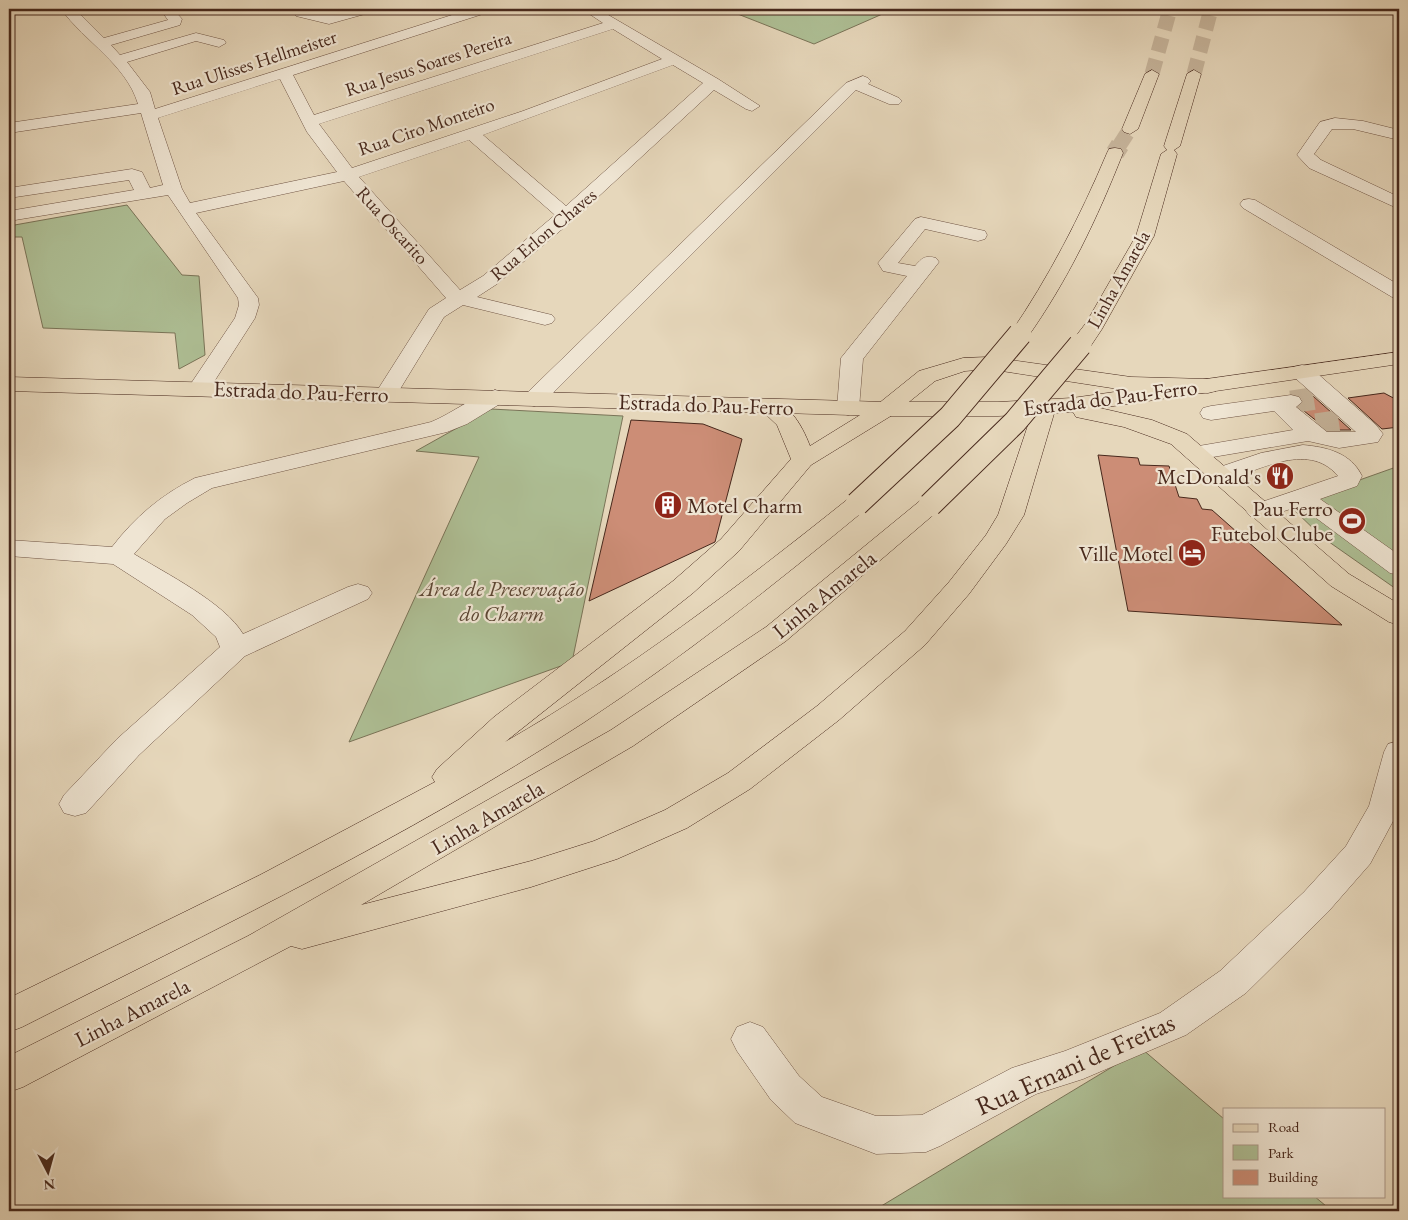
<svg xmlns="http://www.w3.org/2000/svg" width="1408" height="1220" font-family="'EB Garamond',serif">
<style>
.green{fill:#aebf95;stroke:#7a7458}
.building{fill:#cc8d76;stroke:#47281c}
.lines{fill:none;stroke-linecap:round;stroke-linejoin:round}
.minor-tunnel{stroke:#c6b49b;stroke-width:23;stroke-dasharray:23 12;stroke-linecap:butt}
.highway-tunnel-far1{stroke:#c6b49b;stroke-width:15;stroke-dasharray:15 8;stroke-linecap:butt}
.highway-tunnel{stroke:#c6b49b;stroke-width:19;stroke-dasharray:19 9;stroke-linecap:butt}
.minor-casing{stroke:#6f5444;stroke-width:1}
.major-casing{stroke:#47281c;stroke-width:1}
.highway-casing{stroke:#47281c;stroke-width:1}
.minor{fill:#efe5d3;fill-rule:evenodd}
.major{fill:#e6d7bb;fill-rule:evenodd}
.highway{fill:#e6d7bb;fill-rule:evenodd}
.highway-bridge-casing{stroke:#47281c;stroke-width:25;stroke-linecap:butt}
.highway-bridge{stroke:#e6d7bb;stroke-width:23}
.labels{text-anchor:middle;stroke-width:4.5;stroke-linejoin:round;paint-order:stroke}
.far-street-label{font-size:19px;fill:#47281c;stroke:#efe5d3}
.street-label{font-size:22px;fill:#47281c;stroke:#efe5d3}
.poi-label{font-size:22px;fill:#47281c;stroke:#efe5d3;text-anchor:end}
.park-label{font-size:22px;font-style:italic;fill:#5c4634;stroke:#efe5d3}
.near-street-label{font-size:26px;fill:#47281c;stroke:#efe5d3}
</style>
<rect width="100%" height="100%" fill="#e6d7bb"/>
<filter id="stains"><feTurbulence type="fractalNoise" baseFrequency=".004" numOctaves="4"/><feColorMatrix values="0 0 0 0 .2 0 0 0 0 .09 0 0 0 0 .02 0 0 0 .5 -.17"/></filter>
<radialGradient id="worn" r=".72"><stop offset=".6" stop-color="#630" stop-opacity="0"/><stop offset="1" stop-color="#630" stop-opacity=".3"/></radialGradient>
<g class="green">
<polygon points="725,9 884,9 887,12 814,44"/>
<polygon points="127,205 182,275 199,276 205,355 179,369 175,333 43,328 22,237 9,237 9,226"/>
<polygon points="491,409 623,416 572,662 349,742 479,457 416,451"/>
<polygon points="1399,466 1399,591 1322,537 1289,505"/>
<polygon points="1142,1049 1224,1119 1224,1196 1314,1196 1332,1211 873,1211"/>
</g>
<g class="building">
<polygon points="1384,393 1399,401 1399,427 1382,429 1348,398"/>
<polygon points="1313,396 1351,430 1328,430 1299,407 1304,402 1302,398"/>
<polygon points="631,420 703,424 742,439 715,542 589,601"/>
<polygon points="1098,455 1138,458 1140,465 1169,466 1179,497 1197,499 1202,509 1212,510 1342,625 1128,611"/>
</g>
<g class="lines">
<g class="minor-tunnel">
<polyline points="1291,402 1317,398"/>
<polyline points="1316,425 1343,421"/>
</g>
<g class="highway-tunnel-far1">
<polyline points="1152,74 1170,9"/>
<polyline points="1194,74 1211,9"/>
<polyline points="1119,146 1130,129"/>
</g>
<polyline class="highway-tunnel" points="1115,153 1120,145"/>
<defs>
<g id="minor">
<path d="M 61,9 L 75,9 L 104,38 L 168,20 L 160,9 L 173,9 L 182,19 L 180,25 L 111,45 L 120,55 L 196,33 L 224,40 L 226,43 L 219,47 L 196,41 L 127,62 L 150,92 L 155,109 L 471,9 L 491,9 L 489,12 L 293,75 L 314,115 L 603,23 L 582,9 L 598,9 L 718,79 L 760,106 L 752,111 L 746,109 L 714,90 L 573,220 L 497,284 L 477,297 L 552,315 L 555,319 L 552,323 L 545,325 L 463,305 L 444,317 L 394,399 L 386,401 L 378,399 L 375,394 L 429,309 L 446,298 L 344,181 L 196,213 L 258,298 L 259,305 L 255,318 L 210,388 L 207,393 L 199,395 L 191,393 L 188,388 L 235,318 L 239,305 L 238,298 L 168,195 L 9,221 L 9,211 L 134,190 L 129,180 L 9,198 L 9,188 L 132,169 L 142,172 L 150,188 L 163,185 L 141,113 L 9,133 L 9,123 L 138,104 C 126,64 85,42 61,9 ZM 613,29 L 662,59 L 523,111 L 352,168 L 319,124 ZM 673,65 L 703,83 L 566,206 L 483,135 ZM 280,79 L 307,132 L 337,172 L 190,203 L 182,189 L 158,118 ZM 469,140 L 555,215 L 483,276 L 460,290 L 359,177 Z"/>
<path d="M 300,9 L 317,9 L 314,12 C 335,17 353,8 374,9 L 372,12 L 329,24 L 296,16 L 294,13 Z"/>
<polygon points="863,76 868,78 871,81 868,84 899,98 902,101 899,104 889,104 856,90 542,404 534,406 526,404 523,399 526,394 846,83"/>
<polygon points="1335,118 1363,121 1399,130 1399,140 1353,129 1332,129 1314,154 1321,160 1399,197 1399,209 1309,168 1297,155 1320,122"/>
<polygon points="1249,199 1255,200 1399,285 1399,299 1392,297 1243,208 1240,204 1243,200"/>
<path d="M 921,217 L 985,231 L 987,235 L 985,239 L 978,241 L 925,229 L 898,263 L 915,266 C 922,258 925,255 936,258 L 939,262 L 863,359 L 859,408 L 856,413 L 848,415 L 840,413 L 837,408 L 841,358 L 907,276 L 883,271 L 878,263 L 915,219 Z"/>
<polygon points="1302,365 1310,367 1376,425 1383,434 1378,442 1339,448 1308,441 1195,460 1187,458 1183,453 1187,448 1293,430 1274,411 1211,420 1203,418 1200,413 1203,408 1211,406 1291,395 1299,397 1302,402 1296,407 1327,432 1356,432 1294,377 1291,372 1294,367"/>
<path d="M 495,390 L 503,392 L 506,397 L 503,402 L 467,424 L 447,432 L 212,488 L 187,503 L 165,519 L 134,554 C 165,573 225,603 243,634 L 348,587 L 358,584 L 368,587 L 372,593 L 368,599 L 245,656 L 139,755 L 86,813 L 75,816 L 64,813 L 59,804 L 64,795 L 117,739 L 220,647 L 216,637 L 192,615 L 113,564 L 9,556 L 9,540 L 112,547 C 135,517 161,495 195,478 L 431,422 C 453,413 473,396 495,390 Z"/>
<path d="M 1303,445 C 1327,447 1351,453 1362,476 L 1357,486 L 1320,499 L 1399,555 L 1399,575 L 1390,573 L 1300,506 L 1259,519 L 1250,516 L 1246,511 L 1250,506 L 1338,476 C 1307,439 1256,473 1220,482 L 1211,480 L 1208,475 L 1211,470 L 1261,453 Z"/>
<polygon points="1399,741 1399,810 1370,864 1328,912 1246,993 1186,1035 1083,1079 1036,1094 940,1146 926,1152 876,1154 795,1123 771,1100 737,1051 731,1039 737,1027 750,1022 763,1027 799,1076 822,1097 876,1116 922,1115 1012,1068 1065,1051 1160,1013 1220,971 1304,892 1346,846 1369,806 1384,752 1388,744"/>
</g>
<polygon id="major" points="1399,352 1399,364 1100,408 1152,420 1187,434 1349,574 1399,604 1399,625 1389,622 1331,586 1171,444 1124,427 1076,417 1073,412 998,416 886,416 9,391 9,377 886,402 998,402 1072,398"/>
<g id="highway">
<polygon points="1152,70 1159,74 1138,129 1130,134 1124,132 1122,129 1145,74"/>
<polygon points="1194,70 1201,74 1180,146 1174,150 1177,154 1154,236 1102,329 1088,350 1080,351 1072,350 1069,345 1086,323 1136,236 1161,154 1167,150 1164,146 1187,74"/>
<path d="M 1115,148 L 1121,149 L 1123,153 C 1097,219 1068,280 1027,338 L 1020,340 L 1013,338 L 1010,334 C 1049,277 1080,217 1107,153 L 1109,149 Z"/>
<path d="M 989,357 L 1131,377 L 1208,379 L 1216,381 L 1219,386 L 1216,391 L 1208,393 L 1131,391 L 989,369 L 965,371 L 935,381 L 894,414 L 811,465 L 739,551 L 693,593 L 505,742 C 627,672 739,586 848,499 L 857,497 L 866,499 L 869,504 L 866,509 C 775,584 682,658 583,723 C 405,839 212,931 22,1027 L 9,1032 L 9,998 L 260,875 L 435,782 L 432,777 L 437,769 L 494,717 L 673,581 L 721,539 L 791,459 L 777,425 L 757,406 L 760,401 C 786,395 802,425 810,446 L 878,404 L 919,371 L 963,358 Z"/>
<polygon points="1045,400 1053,402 1056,407 1024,515 1006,544 969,594 925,645 839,720 750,789 687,828 617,859 531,887 302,949 291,946 23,1087 9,1092 9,1056 248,936 611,730 766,627 921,500 930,497 939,500 943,505 939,510 786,641 633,746 361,905 531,861 594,841 665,810 728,773 817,706 905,631 949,582 986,535 998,515 1034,407 1037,402"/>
</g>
</defs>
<use href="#minor" class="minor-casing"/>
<use href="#major" class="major-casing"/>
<use href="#highway" class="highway-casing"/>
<use href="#minor" class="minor"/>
<use href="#major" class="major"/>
<use href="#highway" class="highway"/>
<defs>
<g id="highway-bridge">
<polyline points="857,504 950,417 1020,334"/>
<polyline points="930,505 1015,422 1080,345"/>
</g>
</defs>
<use href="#highway-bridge" class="highway-bridge-casing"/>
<use href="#highway-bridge" class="highway-bridge"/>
</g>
<defs>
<symbol id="restaurant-disc" viewBox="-11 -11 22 22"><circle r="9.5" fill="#8f2418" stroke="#efe5d3"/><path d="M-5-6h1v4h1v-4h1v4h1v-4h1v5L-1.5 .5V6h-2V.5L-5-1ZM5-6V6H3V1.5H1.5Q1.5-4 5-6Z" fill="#fff"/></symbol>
<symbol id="building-disc" viewBox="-11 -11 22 22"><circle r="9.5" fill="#8f2418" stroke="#efe5d3"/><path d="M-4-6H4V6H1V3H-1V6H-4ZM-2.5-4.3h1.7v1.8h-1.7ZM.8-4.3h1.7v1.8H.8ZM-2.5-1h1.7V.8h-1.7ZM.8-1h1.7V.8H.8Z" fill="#fff"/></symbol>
<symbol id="stadium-disc" viewBox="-11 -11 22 22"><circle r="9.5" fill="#8f2418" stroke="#efe5d3"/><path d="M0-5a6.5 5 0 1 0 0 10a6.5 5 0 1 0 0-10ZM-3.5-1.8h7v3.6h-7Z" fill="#fff"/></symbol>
<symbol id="hotel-disc" viewBox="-11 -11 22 22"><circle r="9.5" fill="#8f2418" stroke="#efe5d3"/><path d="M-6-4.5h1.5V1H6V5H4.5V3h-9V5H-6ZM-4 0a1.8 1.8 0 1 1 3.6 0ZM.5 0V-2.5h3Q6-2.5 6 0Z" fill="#fff"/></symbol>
</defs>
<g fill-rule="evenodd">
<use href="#restaurant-disc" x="1264" y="460" width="32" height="32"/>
<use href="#building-disc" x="652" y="489" width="32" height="32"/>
<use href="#stadium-disc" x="1336" y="505" width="32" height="32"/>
<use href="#hotel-disc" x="1176" y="537" width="32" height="32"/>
</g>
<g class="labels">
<g class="far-street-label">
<text transform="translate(254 62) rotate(-18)" y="7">Rua Ulisses Hellmeister</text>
<text transform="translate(428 63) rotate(-18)" y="7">Rua Jesus Soares Pereira</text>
<text transform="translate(426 126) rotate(-19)" y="7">Rua Ciro Monteiro</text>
<text transform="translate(393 225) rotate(48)" y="7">Rua Oscarito</text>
<text transform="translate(543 234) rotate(-40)" y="7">Rua Erlon Chaves</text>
<text transform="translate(1118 279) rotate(-61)" y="7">Linha Amarela</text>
</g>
<g class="street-label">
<text transform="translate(301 391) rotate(2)" y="8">Estrada do Pau-Ferro</text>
<text transform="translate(1110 397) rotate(-7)" y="8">Estrada do Pau-Ferro</text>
<text transform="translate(706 404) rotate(2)" y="8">Estrada do Pau-Ferro</text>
<text transform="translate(824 594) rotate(-39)" y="8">Linha Amarela</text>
<text transform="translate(487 817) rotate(-30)" y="8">Linha Amarela</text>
<text transform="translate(132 1012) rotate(-27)" y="8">Linha Amarela</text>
</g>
<g class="poi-label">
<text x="1261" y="484">McDonald's</text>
<text x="687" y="513" text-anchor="start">Motel Charm</text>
<text x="1333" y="516">Pau Ferro<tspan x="1333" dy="25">Futebol Clube</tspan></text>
<text x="1173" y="561">Ville Motel</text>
</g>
<g class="park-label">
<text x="502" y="596">Área de Preservação<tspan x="502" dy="25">do Charm</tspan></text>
</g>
<g class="near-street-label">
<text transform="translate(1075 1064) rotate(-24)" y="9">Rua Ernani de Freitas</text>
</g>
</g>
<rect width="1408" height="1220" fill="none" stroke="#e6d7bb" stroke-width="30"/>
<rect x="10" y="10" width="1388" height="1200" fill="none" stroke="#47281c" stroke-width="2.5"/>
<rect x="15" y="15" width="1378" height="1190" fill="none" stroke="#47281c"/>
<rect x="1223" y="1108" width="162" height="90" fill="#efe5d3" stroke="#ac998a"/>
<rect x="1233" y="1124" width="25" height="8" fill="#e6d7bb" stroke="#ac998a"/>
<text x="1268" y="1132" font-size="15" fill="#47281c">Road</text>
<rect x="1233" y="1145" width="25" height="15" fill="#aebf95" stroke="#ac998a"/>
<text x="1268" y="1158" font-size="15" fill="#47281c">Park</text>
<rect x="1233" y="1170" width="25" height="15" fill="#cc8d76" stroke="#ac998a"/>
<text x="1268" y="1182" font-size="15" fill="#47281c">Building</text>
<g transform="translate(48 1172) rotate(174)" stroke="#efe5d3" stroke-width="4" paint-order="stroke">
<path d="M0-4L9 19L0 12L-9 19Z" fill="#47281c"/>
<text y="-8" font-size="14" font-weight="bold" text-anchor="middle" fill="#47281c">N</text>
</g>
<rect width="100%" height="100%" filter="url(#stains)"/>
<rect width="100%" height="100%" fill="url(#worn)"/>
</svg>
